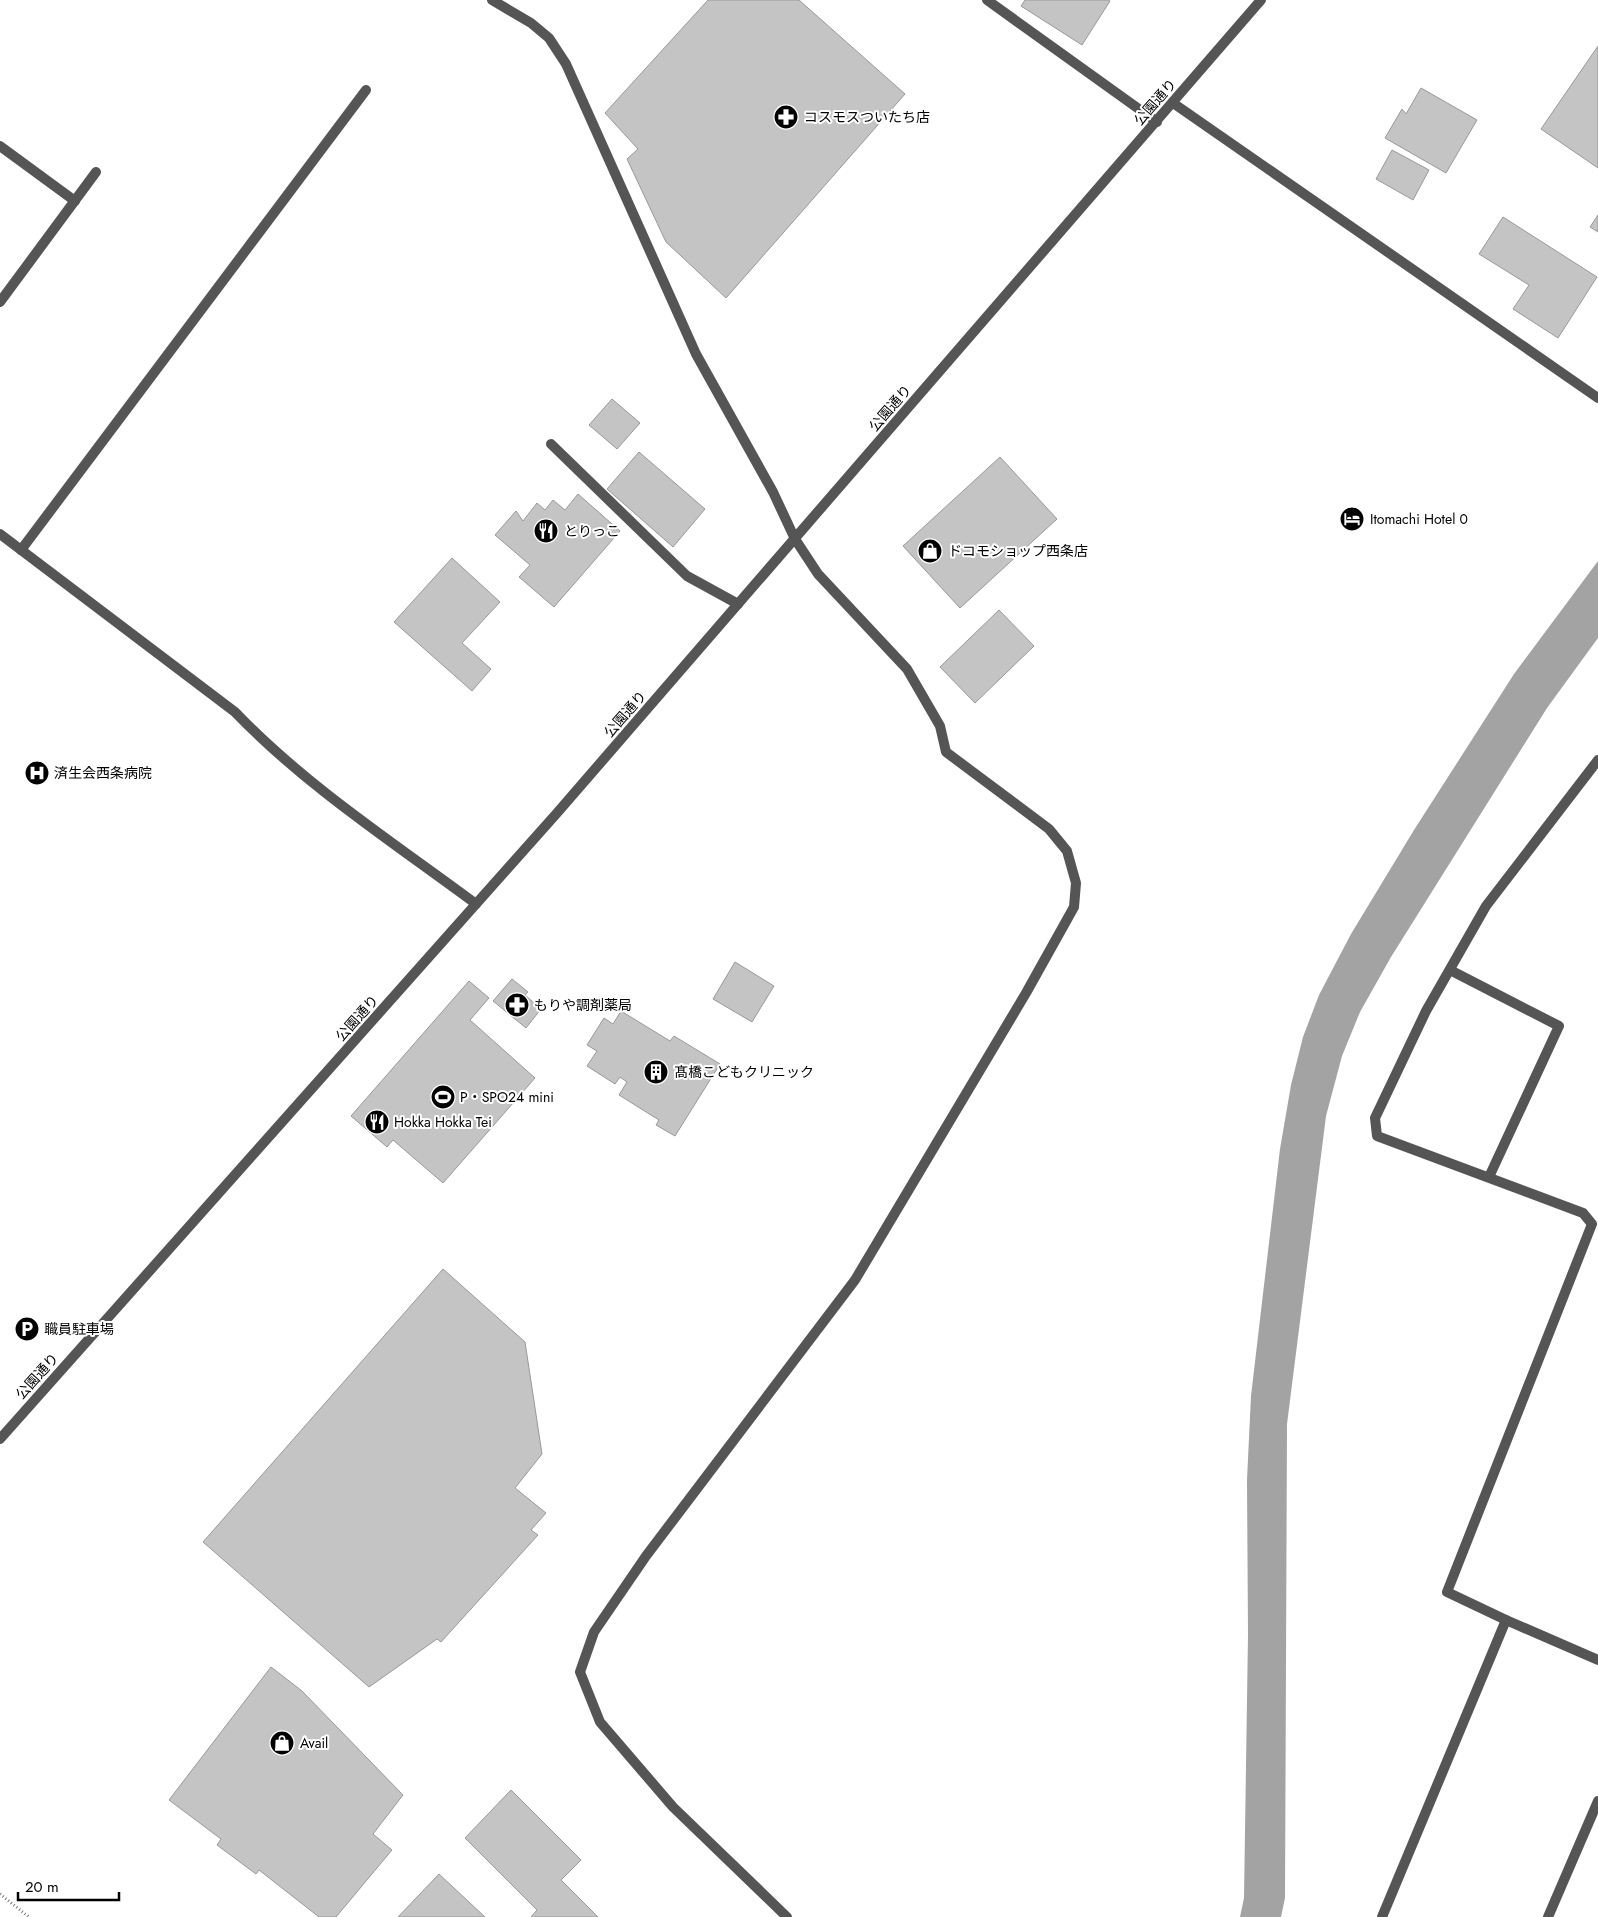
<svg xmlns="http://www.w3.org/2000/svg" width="1598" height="1917" font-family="Jost,'Noto Sans JP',sans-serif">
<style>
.water{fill:#a3a3a3}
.building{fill:#c4c4c4;stroke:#999}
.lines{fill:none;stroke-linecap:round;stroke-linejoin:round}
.path{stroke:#777;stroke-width:3;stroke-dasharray:1 2.5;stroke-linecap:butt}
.minor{stroke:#555;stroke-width:10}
.tertiary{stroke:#555;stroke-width:10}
.labels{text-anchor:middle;stroke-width:4;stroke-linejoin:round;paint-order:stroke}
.street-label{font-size:14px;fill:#000;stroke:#fff}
.poi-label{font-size:14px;fill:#000;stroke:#fff;text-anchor:start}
</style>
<rect width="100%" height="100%" fill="#fff"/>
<polygon class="water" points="1598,561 1598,638 1547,708 1391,957 1360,1012 1342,1056 1326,1116 1287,1424 1285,1898 1281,1917 1240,1917 1244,1898 1248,1635 1247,1480 1251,1396 1280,1149 1291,1085 1303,1037 1319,995 1351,934 1414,830 1514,674"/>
<g class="building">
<polygon points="708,0 799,0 905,94 726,298 666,242 627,159 638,149 605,113"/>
<polygon points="1025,0 1108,0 1110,1 1082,45 1021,6"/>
<polygon points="1598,46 1598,168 1541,129"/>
<polygon points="1421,88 1477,120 1446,173 1385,138 1402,109 1406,114"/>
<polygon points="1392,150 1429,170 1413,200 1376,179"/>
<polygon points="1598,215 1598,232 1590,227"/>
<polygon points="1503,217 1597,277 1558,338 1513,309 1529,285 1479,254"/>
<polygon points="612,399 640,423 617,449 589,425"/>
<polygon points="639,452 705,509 673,547 607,489"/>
<polygon points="1000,457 1057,519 960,608 903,546"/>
<polygon points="578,494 620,531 554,607 519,577 530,565 495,535 516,511 523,521 537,503 545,510 553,500 565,510"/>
<polygon points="452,558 500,602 462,643 491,669 472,691 394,622"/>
<polygon points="999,610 1034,646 975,703 940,667"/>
<polygon points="735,962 774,986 752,1022 713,999"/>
<polygon points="512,979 528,992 525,995 541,1009 526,1028 493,1001"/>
<polygon points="469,981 489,998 470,1020 535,1078 443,1183 393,1140 387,1147 351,1116"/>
<polygon points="621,1011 670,1041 674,1036 720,1064 675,1136 656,1125 659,1120 619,1095 627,1082 620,1077 615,1084 587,1066 597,1051 587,1045 604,1018 613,1024"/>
<polygon points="443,1269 525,1342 542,1454 515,1488 546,1513 531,1530 538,1535 441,1642 437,1639 369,1687 203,1542"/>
<polygon points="271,1667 302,1691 403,1795 373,1834 392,1850 336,1917 319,1917 259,1870 256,1874 217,1845 221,1839 169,1800"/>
<polygon points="511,1790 581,1860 561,1880 598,1917 531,1917 537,1910 465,1838"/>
<polygon points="439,1874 485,1917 398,1917"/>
</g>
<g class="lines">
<polyline class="path" points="0,1894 29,1917"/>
<g class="minor">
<polyline points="492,0 531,23 549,38 566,64 696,354 773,492 795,539 818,574 907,669 940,726 946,752 1049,829 1067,851 1076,883 1074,907 1026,993 855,1280 646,1556 594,1632 580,1672 600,1722 673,1807 787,1917"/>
<polyline points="987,0 1157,122"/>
<polyline points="0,146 75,201"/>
<polyline points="0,302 96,172"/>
<polyline points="551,444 687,576 738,604"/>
<path d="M 0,534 L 235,712 C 306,786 394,843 476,904"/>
<polyline points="21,550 366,90"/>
<polyline points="1450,970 1559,1026 1489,1177"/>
<polyline points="1506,1620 1598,1660"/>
<polyline points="1382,1917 1506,1620 1447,1592 1592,1224 1583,1213 1377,1136 1375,1118 1426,1011 1486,906 1598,760"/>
<polyline points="1548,1917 1598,1801"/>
</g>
<g class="tertiary">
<polyline points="1173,103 1598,398"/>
<polyline points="0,1439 557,813 1261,0"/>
</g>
</g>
<defs>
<symbol id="pharmacy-disc" viewBox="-11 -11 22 22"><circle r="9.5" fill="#000" stroke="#fff"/><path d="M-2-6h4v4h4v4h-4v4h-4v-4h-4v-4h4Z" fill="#fff"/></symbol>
<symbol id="hotel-disc" viewBox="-11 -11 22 22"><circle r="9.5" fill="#000" stroke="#fff"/><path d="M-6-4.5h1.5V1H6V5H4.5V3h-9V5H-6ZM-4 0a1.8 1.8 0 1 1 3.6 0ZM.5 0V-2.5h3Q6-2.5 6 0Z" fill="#fff"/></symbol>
<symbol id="restaurant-disc" viewBox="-11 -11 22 22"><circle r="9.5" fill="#000" stroke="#fff"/><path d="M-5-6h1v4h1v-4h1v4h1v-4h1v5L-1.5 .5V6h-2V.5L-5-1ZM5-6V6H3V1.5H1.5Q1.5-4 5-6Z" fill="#fff"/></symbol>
<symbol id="shop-disc" viewBox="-11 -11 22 22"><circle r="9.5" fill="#000" stroke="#fff"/><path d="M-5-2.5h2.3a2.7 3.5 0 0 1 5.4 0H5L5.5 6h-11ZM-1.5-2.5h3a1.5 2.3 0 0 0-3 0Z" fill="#fff"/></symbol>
<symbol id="hospital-disc" viewBox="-11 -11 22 22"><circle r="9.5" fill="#000" stroke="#fff"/><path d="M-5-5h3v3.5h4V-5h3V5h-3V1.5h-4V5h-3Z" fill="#fff"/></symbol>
<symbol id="building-disc" viewBox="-11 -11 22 22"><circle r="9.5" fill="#000" stroke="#fff"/><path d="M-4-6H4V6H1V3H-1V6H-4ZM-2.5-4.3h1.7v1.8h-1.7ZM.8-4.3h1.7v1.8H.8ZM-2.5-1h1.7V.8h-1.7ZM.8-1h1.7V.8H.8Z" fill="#fff"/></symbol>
<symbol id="stadium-disc" viewBox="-11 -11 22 22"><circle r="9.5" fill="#000" stroke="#fff"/><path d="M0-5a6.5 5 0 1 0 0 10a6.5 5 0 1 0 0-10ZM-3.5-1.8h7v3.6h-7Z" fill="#fff"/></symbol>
<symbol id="parking-disc" viewBox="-11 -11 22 22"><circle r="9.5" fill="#000" stroke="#fff"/><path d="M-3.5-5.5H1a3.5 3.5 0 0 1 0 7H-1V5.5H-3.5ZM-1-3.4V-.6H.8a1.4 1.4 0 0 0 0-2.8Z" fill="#fff"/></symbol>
</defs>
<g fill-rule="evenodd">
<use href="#pharmacy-disc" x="772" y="103" width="28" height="28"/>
<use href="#hotel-disc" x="1338" y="505" width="28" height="28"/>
<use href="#restaurant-disc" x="532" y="517" width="28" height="28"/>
<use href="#shop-disc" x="916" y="537" width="28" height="28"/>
<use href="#hospital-disc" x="23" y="759" width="28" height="28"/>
<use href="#pharmacy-disc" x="503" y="991" width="28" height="28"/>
<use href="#building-disc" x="642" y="1058" width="28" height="28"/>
<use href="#stadium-disc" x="429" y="1083" width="28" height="28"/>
<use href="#restaurant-disc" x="363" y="1108" width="28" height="28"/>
<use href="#parking-disc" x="13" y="1315" width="28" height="28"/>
<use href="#shop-disc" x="268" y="1729" width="28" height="28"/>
</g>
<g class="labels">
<g class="street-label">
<text transform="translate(1155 102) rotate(-49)" y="5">公園通り</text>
<text transform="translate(890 408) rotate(-49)" y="5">公園通り</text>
<text transform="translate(625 714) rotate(-49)" y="5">公園通り</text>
<text transform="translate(357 1018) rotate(-48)" y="5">公園通り</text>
<text transform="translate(37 1376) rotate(-48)" y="5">公園通り</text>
</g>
<g class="poi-label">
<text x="804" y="122">コスモスついたち店</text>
<text x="1370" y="524">Itomachi Hotel 0</text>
<text x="564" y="536">とりっこ</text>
<text x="948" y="556">ドコモショップ西条店</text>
<text x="54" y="778">済生会西条病院</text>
<text x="534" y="1010">もりや調剤薬局</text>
<text x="674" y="1077">髙橋こどもクリニック</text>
<text x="460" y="1102">P・SPO24 mini</text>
<text x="394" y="1127">Hokka Hokka Tei</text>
<text x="44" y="1334">職員駐車場</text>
<text x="300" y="1748">Avail</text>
</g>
</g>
<path d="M18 1892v8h101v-8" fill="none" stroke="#000000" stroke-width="2.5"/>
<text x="25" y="1892" font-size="15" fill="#000000" stroke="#ffffff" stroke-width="4" paint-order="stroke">20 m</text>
</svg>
